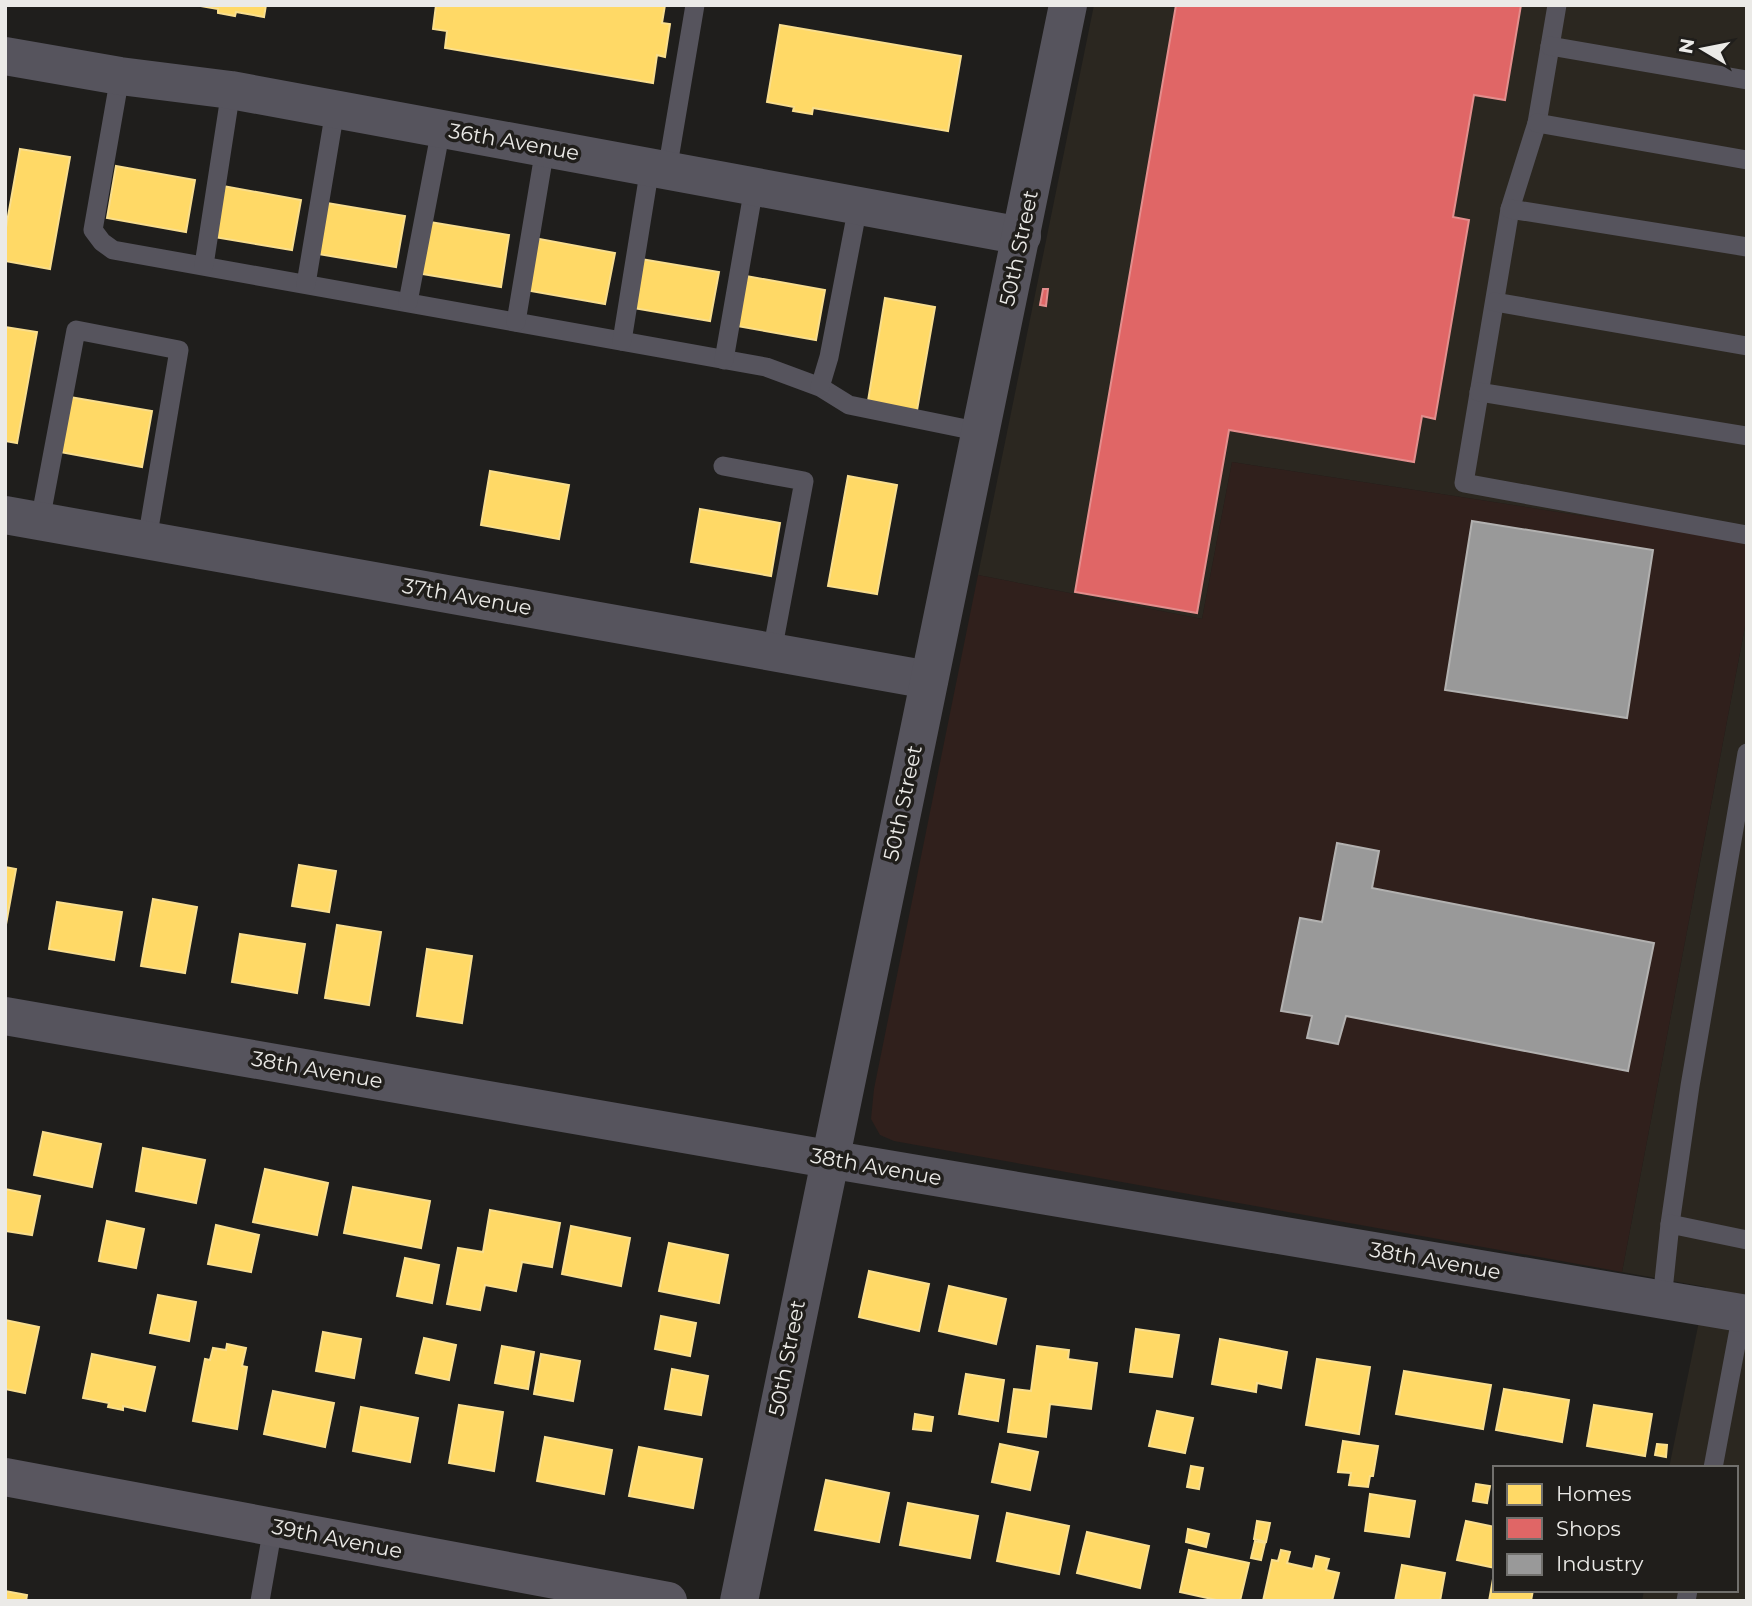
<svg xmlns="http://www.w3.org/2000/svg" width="1752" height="1606" font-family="Montserrat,sans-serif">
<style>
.built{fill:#2b2720}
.industrial{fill:#30201c}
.homes{fill:#ffd966;stroke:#f9de8d;stroke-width:2}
.shops{fill:#e06666;stroke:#e38e8d;stroke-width:2}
.industry{fill:#999;stroke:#b2b1b0;stroke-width:2}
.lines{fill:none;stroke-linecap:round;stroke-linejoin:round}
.lane{stroke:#56545d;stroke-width:19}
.street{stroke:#56545d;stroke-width:38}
.secondary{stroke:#59565f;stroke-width:38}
.labels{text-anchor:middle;stroke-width:7;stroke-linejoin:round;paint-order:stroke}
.street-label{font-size:21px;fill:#ebeae7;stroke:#201e1b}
</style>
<rect width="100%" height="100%" fill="#1f1e1c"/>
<g class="built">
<polygon points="1094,5 1747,5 1747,541 1232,462 1202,619 978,575"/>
<polygon points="1747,616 1747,1601 1642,1601 1644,1590 1736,1590 1736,1468 1669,1468 1706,1287 1622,1272"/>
</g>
<polygon class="industrial" points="1232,462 1747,541 1747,616 1622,1272 894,1141 880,1135 871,1119 874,1089 978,575 1202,619"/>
<g class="homes">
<polygon points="195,5 266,5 264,17 236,12 235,16 218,13 218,9"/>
<polygon points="436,5 665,5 662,23 670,24 665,57 657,55 653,83 445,48 447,31 433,29"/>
<polygon points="780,25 961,56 948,131 813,108 812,114 793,111 794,107 767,102"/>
<polygon points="20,149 70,157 50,269 5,261 5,233"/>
<polygon points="116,166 195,180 186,232 107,218"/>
<polygon points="223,186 301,200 292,250 214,237"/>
<polygon points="327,203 405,216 396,267 318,254"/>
<polygon points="430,222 509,235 501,287 422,274"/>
<polygon points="534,238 615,253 605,304 525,290"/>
<polygon points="641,259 719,272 710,321 633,308"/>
<polygon points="746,276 825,290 816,340 737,326"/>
<polygon points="885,298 935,307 916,416 867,407"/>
<polygon points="5,327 37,332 17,443 5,441"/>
<polygon points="70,397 152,411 142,467 60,452"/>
<polygon points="490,471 569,485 559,539 481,525"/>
<polygon points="848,476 897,485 877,594 828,586"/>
<polygon points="700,509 780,523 771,576 691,562"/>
<polygon points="299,865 336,871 329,912 292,906"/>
<polygon points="5,867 16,869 5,930"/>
<polygon points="153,899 197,907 185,973 141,966"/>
<polygon points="57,902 122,912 114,960 49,949"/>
<polygon points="337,925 381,932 369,1005 325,998"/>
<polygon points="240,934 305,944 297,993 232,982"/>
<polygon points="427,949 472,956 462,1023 417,1016"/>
<polygon points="43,1132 101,1144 92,1187 34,1175"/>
<polygon points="143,1148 205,1160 196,1203 136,1191"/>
<polygon points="265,1169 328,1183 317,1235 253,1222"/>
<polygon points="353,1187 430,1201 421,1248 344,1233"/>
<polygon points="5,1189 40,1196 32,1235 5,1231"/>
<polygon points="490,1210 560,1223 552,1267 522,1262 516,1291 485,1285 480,1310 447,1304 458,1248 483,1252"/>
<polygon points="107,1221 144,1229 136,1268 99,1261"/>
<polygon points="216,1225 259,1235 251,1272 208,1264"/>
<polygon points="571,1226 630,1238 621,1286 562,1274"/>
<polygon points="669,1243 728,1255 719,1303 659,1291"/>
<polygon points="405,1258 439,1265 432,1303 397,1296"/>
<polygon points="869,1271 929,1284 919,1331 859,1317"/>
<polygon points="949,1286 1006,1299 996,1344 939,1331"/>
<polygon points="158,1295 196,1302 189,1341 150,1333"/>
<polygon points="661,1316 696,1323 690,1356 655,1349"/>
<polygon points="5,1320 39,1327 25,1393 5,1389"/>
<polygon points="1136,1329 1179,1335 1172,1377 1130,1372"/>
<polygon points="323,1332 361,1339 354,1378 316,1371"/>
<polygon points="424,1338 456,1345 449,1380 416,1373"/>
<polygon points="1220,1339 1287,1352 1281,1388 1257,1383 1256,1392 1212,1384"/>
<polygon points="227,1344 246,1348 242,1366 247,1367 237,1429 193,1421 205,1359 210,1360 213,1348 226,1350"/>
<polygon points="502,1346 534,1352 528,1389 495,1383"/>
<polygon points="1037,1346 1069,1350 1068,1359 1097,1363 1091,1409 1050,1404 1046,1437 1008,1432 1014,1389 1031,1391"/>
<polygon points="92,1354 155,1367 145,1411 123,1406 123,1410 108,1407 109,1403 83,1398"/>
<polygon points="541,1354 580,1361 573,1401 534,1394"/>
<polygon points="1317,1359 1370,1367 1359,1434 1306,1425"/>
<polygon points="672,1369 708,1376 701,1415 665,1409"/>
<polygon points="1404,1371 1491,1385 1483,1429 1396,1414"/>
<polygon points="966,1374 1004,1380 998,1421 959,1414"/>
<polygon points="1504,1389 1569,1400 1562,1442 1496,1430"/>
<polygon points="273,1391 334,1403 325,1447 264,1434"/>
<polygon points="459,1405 503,1412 494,1471 449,1463"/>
<polygon points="1594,1405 1652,1414 1645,1456 1587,1446"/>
<polygon points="361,1407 418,1418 410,1462 353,1451"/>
<polygon points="1157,1411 1193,1418 1185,1453 1149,1446"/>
<polygon points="915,1414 933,1417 931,1431 913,1429"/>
<polygon points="545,1437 612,1450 604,1494 537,1481"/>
<polygon points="1343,1441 1378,1446 1373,1476 1370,1476 1368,1487 1349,1485 1351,1473 1338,1472"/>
<polygon points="1000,1444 1038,1452 1030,1490 992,1482"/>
<polygon points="1657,1444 1667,1445 1666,1457 1655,1455"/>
<polygon points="639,1447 702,1459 693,1508 629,1496"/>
<polygon points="1191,1466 1203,1468 1199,1489 1187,1487"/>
<polygon points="826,1480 889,1493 879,1542 815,1530"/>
<polygon points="1476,1484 1490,1486 1487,1503 1473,1501"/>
<polygon points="1370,1494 1415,1501 1409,1537 1365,1531"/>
<polygon points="908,1503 978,1516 970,1558 900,1545"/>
<polygon points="1007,1513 1069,1526 1059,1574 997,1561"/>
<polygon points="1257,1521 1270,1523 1266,1542 1254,1539"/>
<polygon points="1466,1521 1495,1527 1495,1568 1457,1560"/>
<polygon points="1188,1529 1209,1534 1206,1547 1186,1542"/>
<polygon points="1087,1532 1149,1546 1140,1588 1077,1573"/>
<polygon points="1255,1541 1265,1543 1261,1560 1251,1558"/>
<polygon points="1189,1550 1249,1563 1240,1601 1221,1601 1180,1592"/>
<polygon points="1281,1550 1290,1552 1287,1563 1313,1569 1316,1556 1329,1559 1326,1570 1339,1573 1332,1601 1263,1601 1272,1560 1278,1561"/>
<polygon points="1402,1565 1445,1573 1440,1601 1395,1601"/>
<polygon points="1493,1579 1495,1590 1533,1590 1531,1601 1489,1601"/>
<polygon points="5,1591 27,1595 26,1601 5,1601"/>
</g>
<g class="shops">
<polygon points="1176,5 1521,5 1505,100 1474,95 1453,217 1469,220 1435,419 1422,416 1414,462 1229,430 1197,613 1075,592"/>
<polygon points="1043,289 1048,289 1046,306 1040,305"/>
</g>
<g class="industry">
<polygon points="1472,521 1653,550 1627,718 1445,690"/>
<polygon points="1337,843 1379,851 1372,888 1654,943 1628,1071 1346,1016 1338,1044 1307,1038 1312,1016 1281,1011 1300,918 1322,922"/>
</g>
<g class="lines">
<g class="lane">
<polyline points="1557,5 1537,123 1510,209 1464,483 1747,535"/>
<polyline points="1550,46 1747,80"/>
<polyline points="120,76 93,230 102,242 113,250 766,367 820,387 849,405 981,432"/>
<polyline points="1537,123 1747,160"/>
<polyline points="667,171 695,5"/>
<polyline points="1510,209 1747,247"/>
<polyline points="204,265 231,90"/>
<polyline points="306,284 335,110"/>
<polyline points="408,302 441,129"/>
<polyline points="1495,302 1747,346"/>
<polyline points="516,322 545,148"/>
<polyline points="622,341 650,167"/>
<polyline points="724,360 754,187"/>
<polyline points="820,387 829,357 858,206"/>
<polyline points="1479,392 1747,436"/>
<polyline points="723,466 804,481 772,652"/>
<polyline points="40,521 76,330 179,350 147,540"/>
<polyline points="1670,1224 1690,1086 1747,753"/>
<polyline points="1662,1300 1670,1224 1747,1240"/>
<polyline points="1713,1468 1742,1313"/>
<polyline points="260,1601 273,1527"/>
<polyline points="1686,1601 1688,1590"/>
</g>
<g class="street">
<polyline points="5,56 120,76 231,90 1022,236"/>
<polyline points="5,515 929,680"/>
<polyline points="5,1016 828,1159 1747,1314"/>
<path d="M 739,1601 C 846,1068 962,538 1068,5"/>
</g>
<polyline class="secondary" points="5,1477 668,1601"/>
</g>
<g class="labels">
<g class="street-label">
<text transform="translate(514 142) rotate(10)" y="7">36th Avenue</text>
<text transform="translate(1019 248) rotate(-78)" y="7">50th Street</text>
<text transform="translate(467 597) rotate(10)" y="7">37th Avenue</text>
<text transform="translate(903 803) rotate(-78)" y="7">50th Street</text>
<text transform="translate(317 1070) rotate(10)" y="7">38th Avenue</text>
<text transform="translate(876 1167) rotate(10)" y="7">38th Avenue</text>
<text transform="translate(1435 1261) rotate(10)" y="7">38th Avenue</text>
<text transform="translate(787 1358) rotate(-79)" y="7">50th Street</text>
<text transform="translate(337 1539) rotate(11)" y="7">39th Avenue</text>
</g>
</g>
<rect width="1752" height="1606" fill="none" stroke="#ebeae7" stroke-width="14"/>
<rect x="1493" y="1466" width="245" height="126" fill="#201e1b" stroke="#71706d" stroke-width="2"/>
<rect x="1507" y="1484" width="35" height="21" fill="#ffd966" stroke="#71706d" stroke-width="2"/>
<text x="1556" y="1501" font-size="21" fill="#ebeae7">Homes</text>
<rect x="1507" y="1518" width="35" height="21" fill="#e06666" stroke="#71706d" stroke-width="2"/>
<text x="1556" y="1536" font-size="21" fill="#ebeae7">Shops</text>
<rect x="1507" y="1554" width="35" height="21" fill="#999999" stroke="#71706d" stroke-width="2"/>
<text x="1556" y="1571" font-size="21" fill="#ebeae7">Industry</text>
<g transform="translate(1703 49) rotate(280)" stroke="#201e1b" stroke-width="5" paint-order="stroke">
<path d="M0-5L12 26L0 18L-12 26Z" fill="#ebeae7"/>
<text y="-10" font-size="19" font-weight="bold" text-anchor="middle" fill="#ebeae7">N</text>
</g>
</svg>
